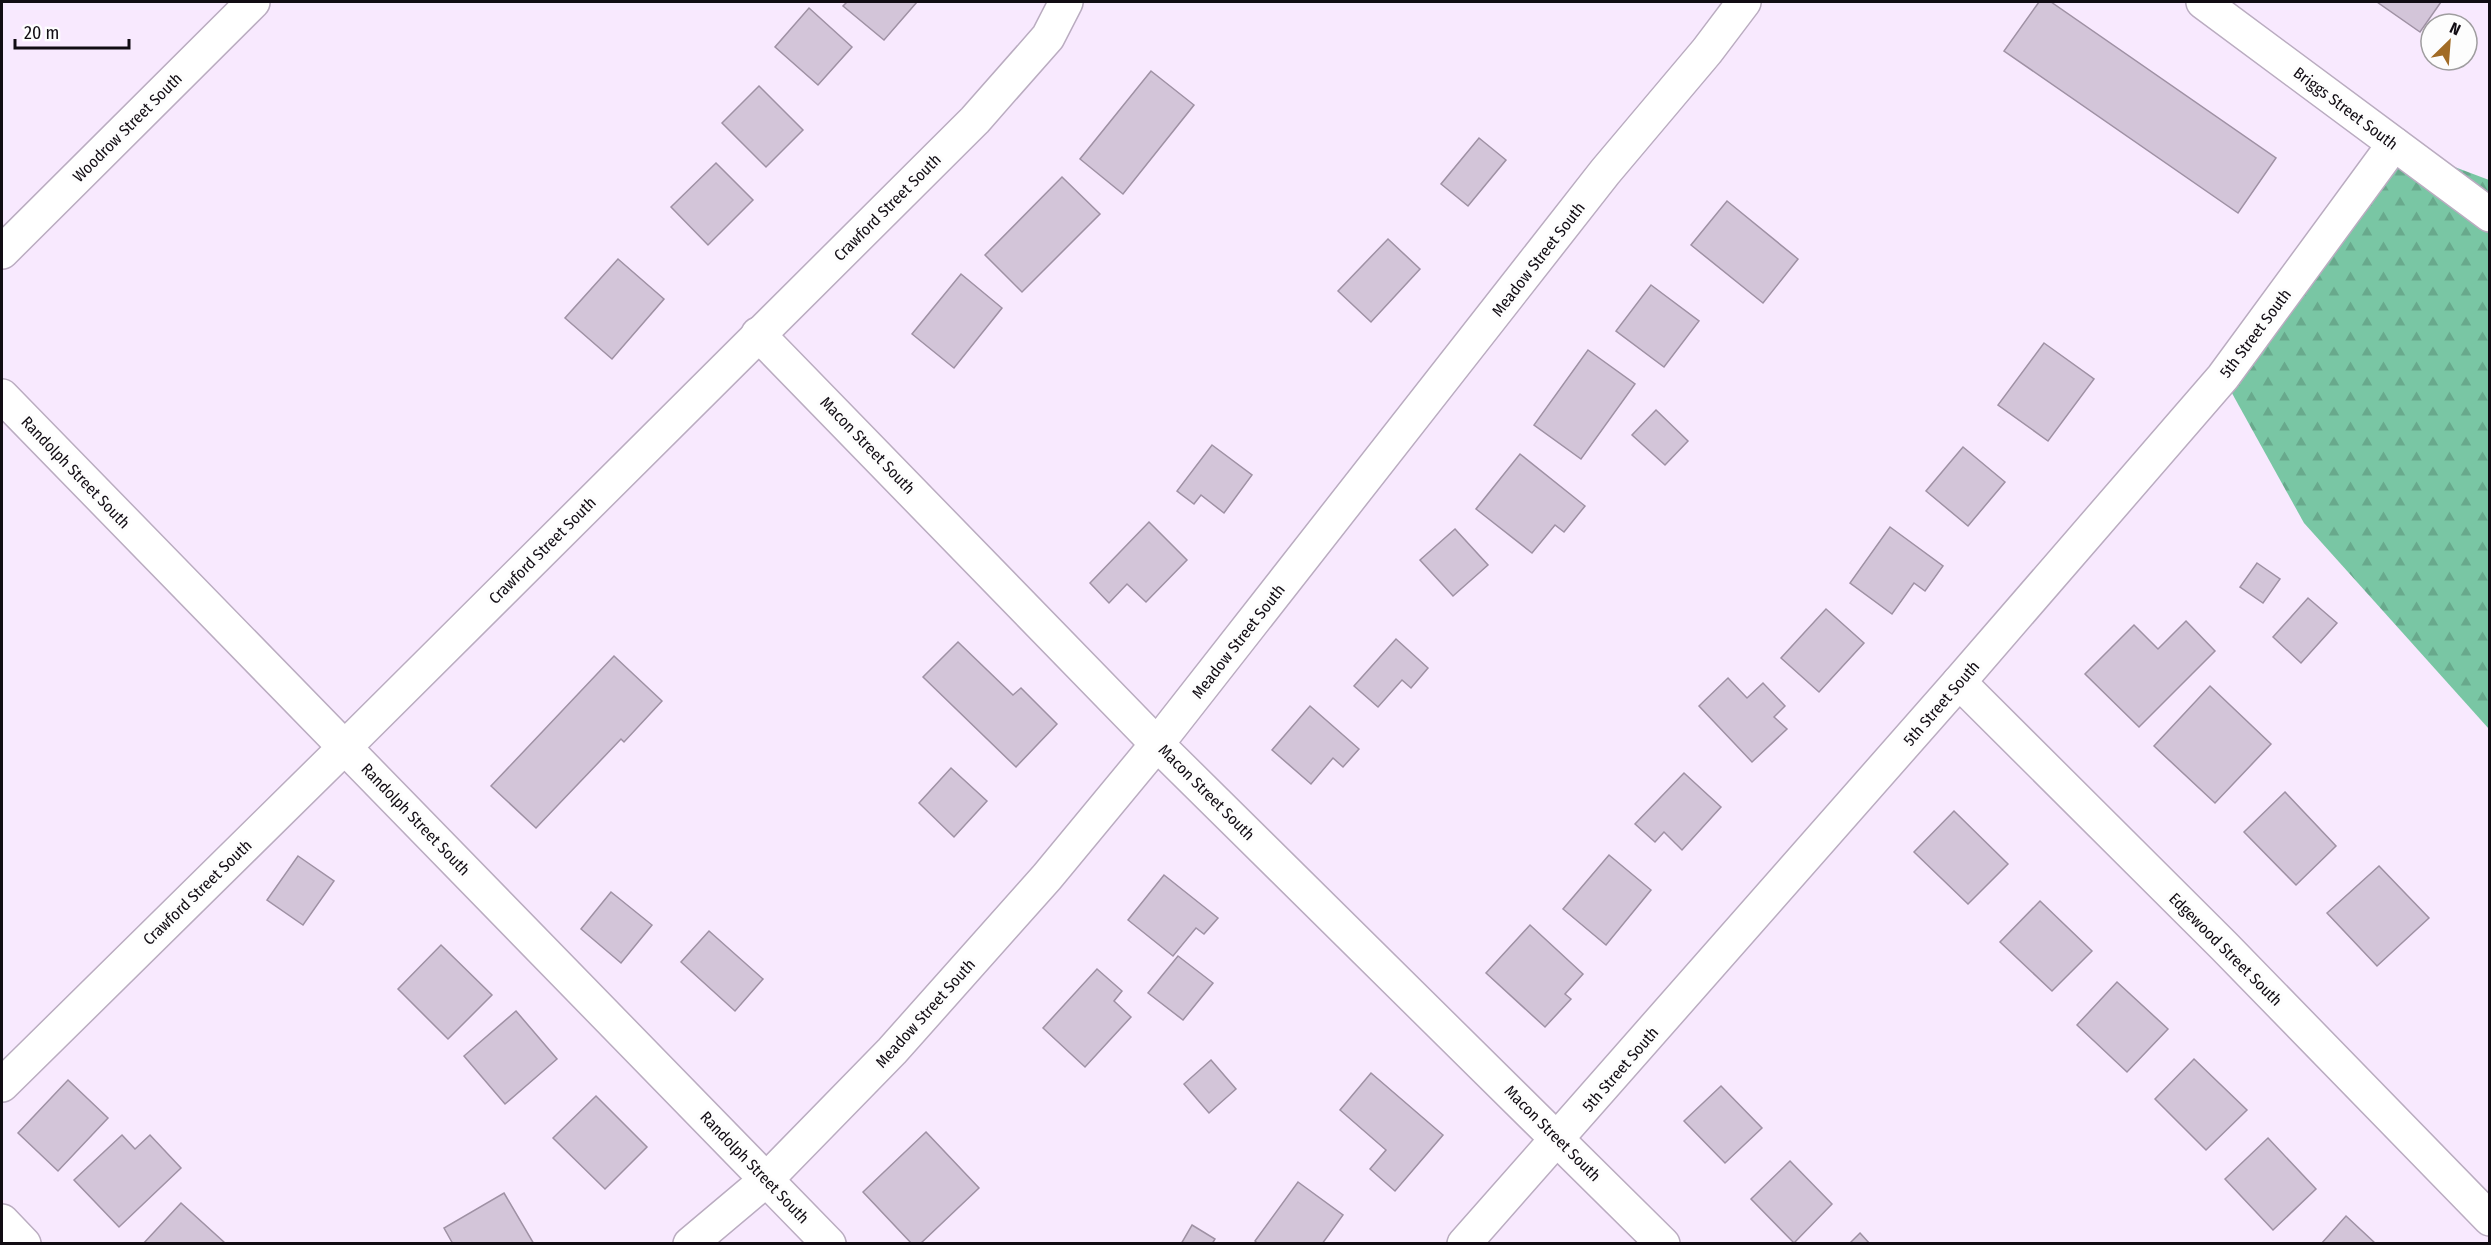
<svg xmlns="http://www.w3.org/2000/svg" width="2491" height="1245" font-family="'Fira Sans Condensed',sans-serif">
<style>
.forest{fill:url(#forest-firs)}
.building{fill:#d3c5d9;stroke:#9f91a4;stroke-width:1.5}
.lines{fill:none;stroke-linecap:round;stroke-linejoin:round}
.minor-casing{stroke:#baacc0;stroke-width:36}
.minor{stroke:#fff;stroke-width:33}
.labels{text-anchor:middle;stroke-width:6;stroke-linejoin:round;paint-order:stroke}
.street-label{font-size:16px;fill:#110c13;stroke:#fdfdfd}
</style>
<defs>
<pattern id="forest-firs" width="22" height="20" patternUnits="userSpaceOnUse" patternTransform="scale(1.5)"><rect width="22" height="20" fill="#79c6a4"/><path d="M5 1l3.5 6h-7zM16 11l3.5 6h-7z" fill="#68a98c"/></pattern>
</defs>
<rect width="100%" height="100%" fill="#f8e9fe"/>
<polygon class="forest" points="2394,144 2489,180 2489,729 2304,523 2223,377"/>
<g class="building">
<polygon points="847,2 917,2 884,40 843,6"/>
<polygon points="2039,2 2051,2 2276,158 2238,213 2004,51"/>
<polygon points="2377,2 2441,2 2420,32"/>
<polygon points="809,8 852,47 818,85 775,47"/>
<polygon points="1151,71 1194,105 1123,194 1080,159"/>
<polygon points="759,86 803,130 766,167 722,123"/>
<polygon points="1479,138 1506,160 1468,206 1441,184"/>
<polygon points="716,163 753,200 708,245 671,207"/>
<polygon points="1062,177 1100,214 1022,292 985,255"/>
<polygon points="1727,201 1798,259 1763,303 1691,245"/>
<polygon points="1388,239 1420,269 1371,322 1338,291"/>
<polygon points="618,259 664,299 612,359 565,318"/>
<polygon points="961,274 1002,308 954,368 912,334"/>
<polygon points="1651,285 1699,321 1664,367 1616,331"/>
<polygon points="2044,343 2094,379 2048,441 1998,405"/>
<polygon points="1588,350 1635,384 1581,459 1534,425"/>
<polygon points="1656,410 1688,441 1665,465 1632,435"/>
<polygon points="1212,445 1252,475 1224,513 1201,495 1194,504 1177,491"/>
<polygon points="1963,447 2005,482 1968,526 1926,491"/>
<polygon points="1520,454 1585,506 1564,532 1555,525 1532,553 1476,509"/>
<polygon points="1149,522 1187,560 1146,602 1127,584 1109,603 1090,583"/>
<polygon points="1890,527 1943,566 1925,591 1914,583 1892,614 1850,583"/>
<polygon points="1455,529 1488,565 1453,596 1420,560"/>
<polygon points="2257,563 2280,579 2263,603 2240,587"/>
<polygon points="2308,598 2337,623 2301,663 2273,637"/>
<polygon points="1826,609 1864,643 1819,692 1781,658"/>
<polygon points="2186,621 2215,651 2139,727 2085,674 2134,625 2158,649"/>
<polygon points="1396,639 1428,668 1411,688 1402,680 1378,707 1354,686"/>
<polygon points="958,642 1013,695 1021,688 1057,724 1016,767 923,677"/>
<polygon points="614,656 662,701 624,742 621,739 536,828 491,786"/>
<polygon points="1728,678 1747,698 1763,683 1785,706 1774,717 1787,729 1752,762 1699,706"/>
<polygon points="2210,686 2271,744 2215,803 2154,746"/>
<polygon points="1310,706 1359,749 1343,767 1333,758 1311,784 1272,750"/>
<polygon points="951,768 987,801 954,837 919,803"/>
<polygon points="1684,773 1721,807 1682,850 1664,832 1655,842 1635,824"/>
<polygon points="2285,792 2336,846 2296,885 2244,832"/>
<polygon points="1954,811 2008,864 1968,904 1914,852"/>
<polygon points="1609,855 1651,890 1606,945 1563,909"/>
<polygon points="298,856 334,881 303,925 267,900"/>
<polygon points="2379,866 2429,918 2377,966 2327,913"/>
<polygon points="1164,875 1218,918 1204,934 1196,928 1173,956 1128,920"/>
<polygon points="611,892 652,925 621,963 581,929"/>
<polygon points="2040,901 2092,951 2052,991 2000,942"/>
<polygon points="1530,925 1583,974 1565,994 1571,999 1545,1027 1486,973"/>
<polygon points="709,931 763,979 735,1011 681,962"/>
<polygon points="441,945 492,995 448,1039 398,989"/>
<polygon points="1178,956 1213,983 1183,1020 1148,993"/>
<polygon points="1097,969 1122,991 1114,1001 1131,1017 1085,1067 1043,1028"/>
<polygon points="2117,982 2168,1029 2127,1072 2077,1025"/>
<polygon points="516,1011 557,1059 505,1104 464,1056"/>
<polygon points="2194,1059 2247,1110 2206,1150 2155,1099"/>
<polygon points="1211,1060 1236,1089 1209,1113 1184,1084"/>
<polygon points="1371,1073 1443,1135 1395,1191 1370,1169 1386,1150 1340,1110"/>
<polygon points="68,1080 108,1118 58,1171 18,1133"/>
<polygon points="1721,1086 1762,1128 1725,1163 1684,1121"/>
<polygon points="596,1096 647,1147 605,1189 553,1138"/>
<polygon points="926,1132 979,1188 920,1244 912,1244 863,1192"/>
<polygon points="122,1135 135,1149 150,1135 181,1168 119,1227 74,1180"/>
<polygon points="2268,1138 2316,1189 2273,1230 2225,1179"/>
<polygon points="1790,1161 1832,1204 1794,1243 1751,1199"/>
<polygon points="1298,1182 1343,1215 1322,1244 1258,1244 1255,1241"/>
<polygon points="504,1193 534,1244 453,1244 444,1228"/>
<polygon points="181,1203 225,1243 143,1244"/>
<polygon points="2346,1216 2376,1244 2321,1244"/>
<polygon points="1192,1225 1215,1239 1212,1244 1181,1244"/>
<polygon points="1860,1233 1870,1244 1849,1244"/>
</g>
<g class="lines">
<defs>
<g id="minor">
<polyline points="2203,2 2490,215"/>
<polyline points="2,252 253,2"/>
<polyline points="758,334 1157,744 1663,1244"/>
<polyline points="2,396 829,1244"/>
<polyline points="1959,682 2224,946 2490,1219"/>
<polyline points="2,1085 346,746 975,120 1048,37 1066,2"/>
<polyline points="2,1221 24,1244"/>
<polyline points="690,1244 766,1180 892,1051 1047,877 1157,744 1605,172 1707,51 1744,2"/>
<polyline points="1464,1244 1959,682 2223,377 2394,144"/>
</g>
</defs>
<use href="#minor" class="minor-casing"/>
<use href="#minor" class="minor"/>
</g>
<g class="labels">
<g class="street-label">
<text transform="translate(2346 108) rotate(37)" y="6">Briggs Street South</text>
<text transform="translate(127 127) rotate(-45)" y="6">Woodrow Street South</text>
<text transform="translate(887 207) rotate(-45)" y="6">Crawford Street South</text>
<text transform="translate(1538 259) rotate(-52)" y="6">Meadow Street South</text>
<text transform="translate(2255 333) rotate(-53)" y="6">5th Street South</text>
<text transform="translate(868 445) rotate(46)" y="6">Macon Street South</text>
<text transform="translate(76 472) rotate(46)" y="6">Randolph Street South</text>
<text transform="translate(542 550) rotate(-45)" y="6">Crawford Street South</text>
<text transform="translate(1238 641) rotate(-52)" y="6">Meadow Street South</text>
<text transform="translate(1941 703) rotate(-49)" y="6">5th Street South</text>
<text transform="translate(1207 792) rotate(45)" y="6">Macon Street South</text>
<text transform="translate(416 819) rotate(46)" y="6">Randolph Street South</text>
<text transform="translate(197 892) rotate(-44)" y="6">Crawford Street South</text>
<text transform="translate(2226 949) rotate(45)" y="6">Edgewood Street South</text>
<text transform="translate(925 1013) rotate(-48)" y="6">Meadow Street South</text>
<text transform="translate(1620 1069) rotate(-49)" y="6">5th Street South</text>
<text transform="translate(1553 1133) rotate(45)" y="6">Macon Street South</text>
<text transform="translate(755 1167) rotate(46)" y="6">Randolph Street South</text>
</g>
</g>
<rect width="2491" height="1245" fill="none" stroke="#110c13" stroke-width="6"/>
<g transform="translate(2449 42) rotate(25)"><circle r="28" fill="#fdfdfd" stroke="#9f9d9f" stroke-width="1.5"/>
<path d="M0-4.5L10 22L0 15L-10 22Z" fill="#a16b25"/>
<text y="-9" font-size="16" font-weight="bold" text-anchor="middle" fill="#110c13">N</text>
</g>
<path d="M15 39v9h114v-9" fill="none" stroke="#110c13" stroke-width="3"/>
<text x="24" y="39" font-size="18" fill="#110c13" stroke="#fdfdfd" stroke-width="4.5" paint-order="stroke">20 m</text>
</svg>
